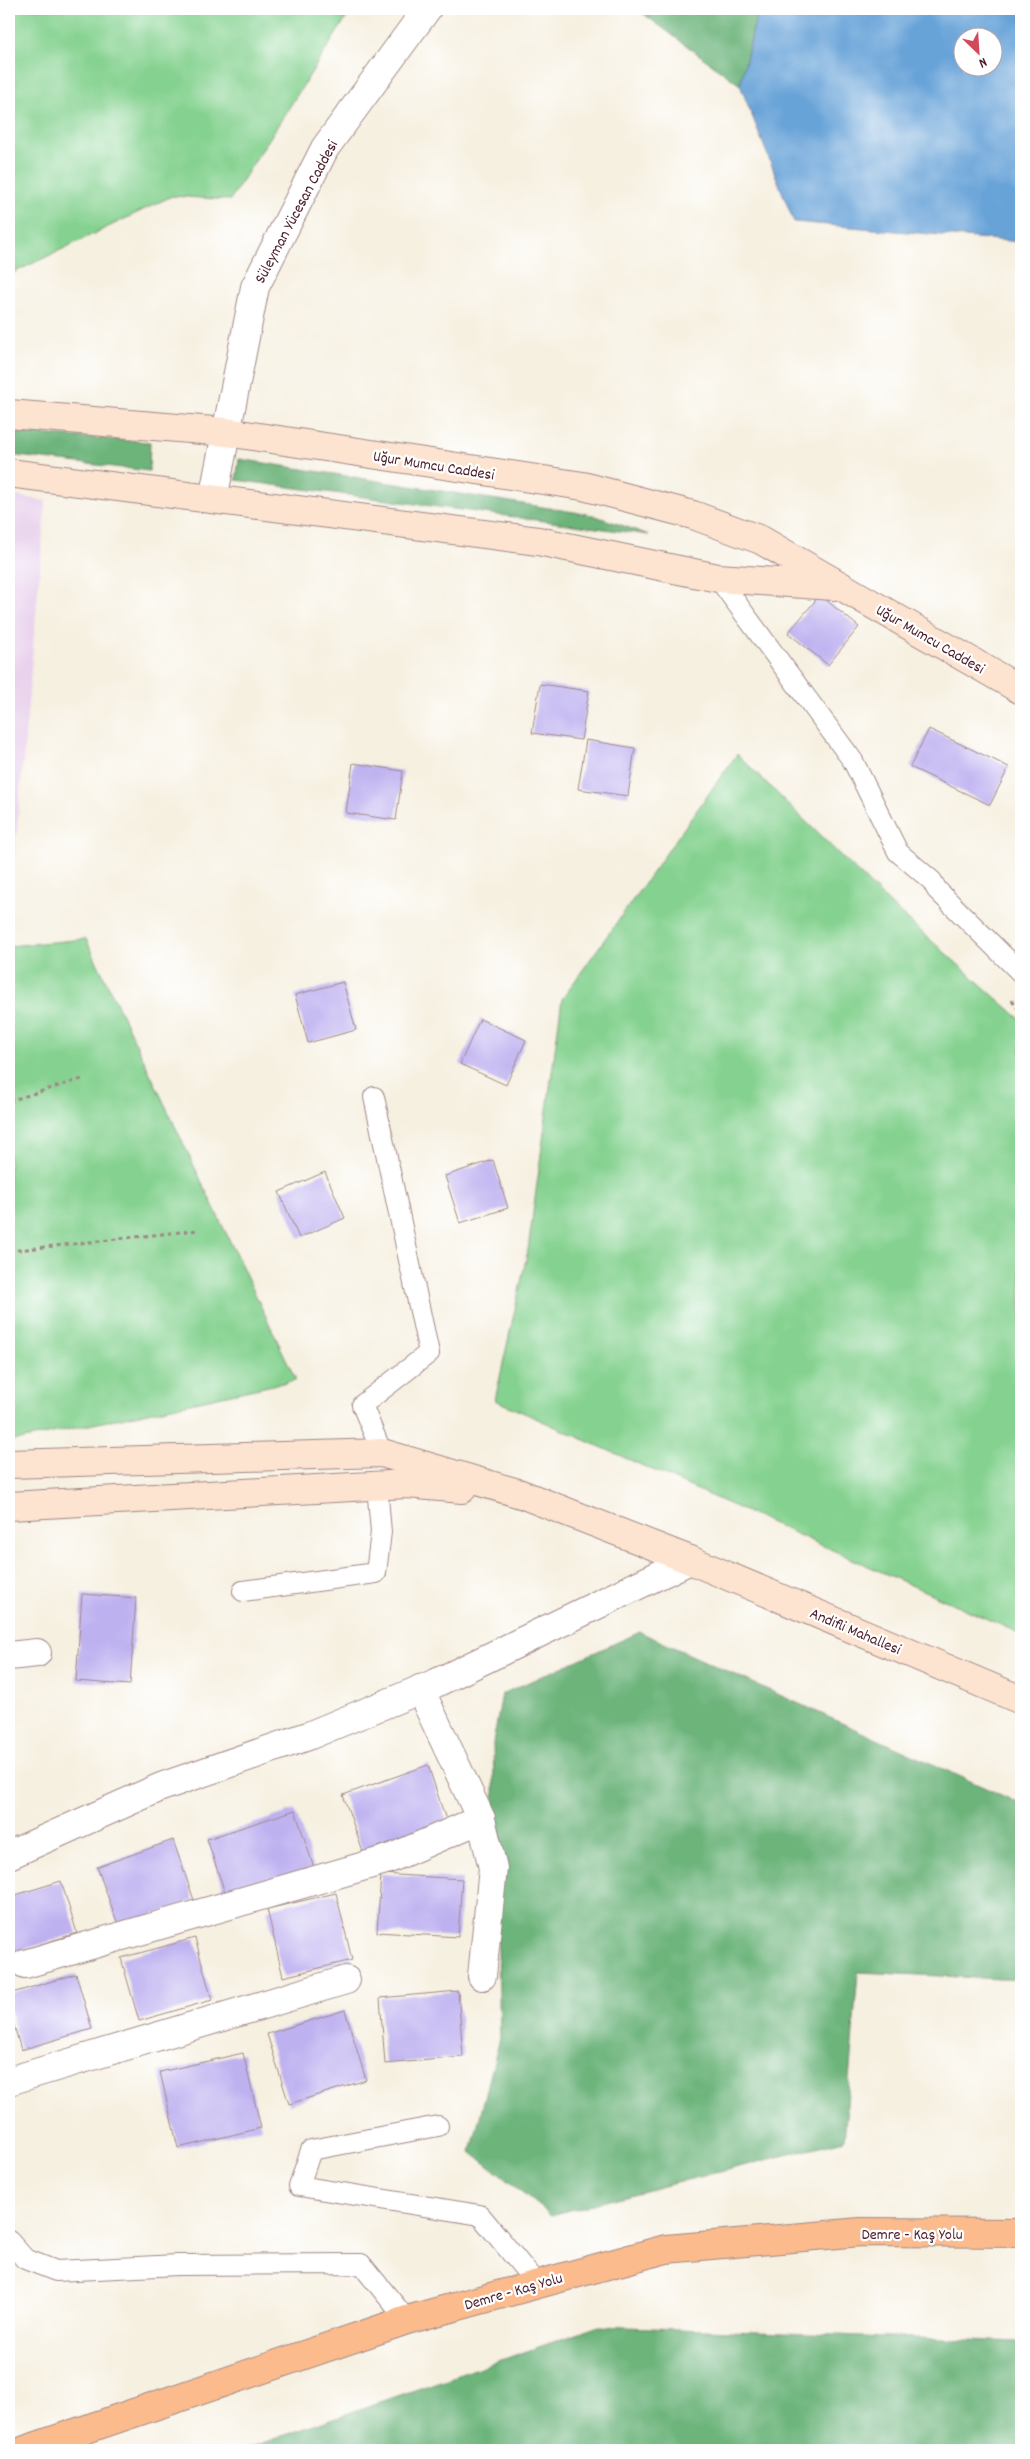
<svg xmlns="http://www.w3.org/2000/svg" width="1030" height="2459" font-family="Dekko,sans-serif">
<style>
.built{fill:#e9d2ed}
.green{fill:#85d290;stroke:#68785e}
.forest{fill:#6cb47a;stroke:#5b6a52}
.water{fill:#68a3d8;stroke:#596182;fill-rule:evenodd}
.building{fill:#beb1f0}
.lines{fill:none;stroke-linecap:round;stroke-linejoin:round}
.service-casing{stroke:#a08886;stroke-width:22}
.minor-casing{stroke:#a08886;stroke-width:30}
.tertiary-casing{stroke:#a08886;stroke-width:30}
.secondary-casing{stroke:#a08886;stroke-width:30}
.trunk-casing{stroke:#a08886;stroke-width:30}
.path{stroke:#a08886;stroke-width:3;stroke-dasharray:4 4;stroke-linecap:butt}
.service{stroke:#fff;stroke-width:20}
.minor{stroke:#fff;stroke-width:28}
.tertiary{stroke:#fff;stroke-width:28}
.secondary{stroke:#fde4d1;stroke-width:28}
.trunk{stroke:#fbbb8d;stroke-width:28}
.labels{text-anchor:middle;stroke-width:4.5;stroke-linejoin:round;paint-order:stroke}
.street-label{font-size:16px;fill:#4a1f2b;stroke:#fff}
</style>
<rect width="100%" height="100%" fill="#fff"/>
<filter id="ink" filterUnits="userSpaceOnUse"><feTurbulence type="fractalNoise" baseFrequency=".02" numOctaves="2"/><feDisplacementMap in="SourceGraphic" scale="10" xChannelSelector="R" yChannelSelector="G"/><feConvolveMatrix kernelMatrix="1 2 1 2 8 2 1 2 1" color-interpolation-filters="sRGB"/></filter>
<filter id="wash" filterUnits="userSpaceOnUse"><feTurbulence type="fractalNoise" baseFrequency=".0096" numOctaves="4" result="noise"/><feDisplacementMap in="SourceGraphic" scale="20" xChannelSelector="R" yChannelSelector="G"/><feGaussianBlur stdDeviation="1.12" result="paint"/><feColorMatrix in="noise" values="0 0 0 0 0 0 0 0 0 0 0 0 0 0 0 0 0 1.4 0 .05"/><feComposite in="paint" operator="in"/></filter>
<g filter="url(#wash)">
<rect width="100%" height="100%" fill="#f6f0e0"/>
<polygon class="built" points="9,495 46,501 9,918"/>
<g class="green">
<polygon points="9,9 352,9 230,200 172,196 9,275"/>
<polygon points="737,754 891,905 1021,1020 1021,1634 495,1400 528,1250 562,999"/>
<polygon points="86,939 296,1380 20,1440 9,1440 9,946"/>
</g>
<g class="forest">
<polygon points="637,9 758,9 740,85"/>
<polygon points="9,432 150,442 149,471 9,455"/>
<polygon points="239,459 593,515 649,535 236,480"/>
<polygon points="640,1632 1021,1804 1021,1980 858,1972 844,2140 551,2215 471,2152 500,2038 493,1743 502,1694"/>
<polygon points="599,2326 1021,2342 1021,2450 242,2450"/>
</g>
<path class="water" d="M 758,9 L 1021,9 L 1021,242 L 794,222 L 740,85 ZM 962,38 L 992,38 L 992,68 L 962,68 Z"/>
<g id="blocks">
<g class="building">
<polygon points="820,595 859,627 828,665 788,633"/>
<polygon points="540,684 589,691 581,740 532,733"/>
<polygon points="929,729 1009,767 990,805 910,767"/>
<polygon points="586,740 635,748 628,796 578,789"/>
<polygon points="353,763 403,771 396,820 346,813"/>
<polygon points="343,982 356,1030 308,1043 295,995"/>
<polygon points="480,1019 526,1040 506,1085 460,1064"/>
<polygon points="493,1160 508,1208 460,1223 445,1176"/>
<polygon points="325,1172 345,1218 299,1238 279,1192"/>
<polygon points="82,1594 136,1598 130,1685 76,1681"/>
<polygon points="428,1765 447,1823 363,1852 343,1795"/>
<polygon points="295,1810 314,1868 226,1896 207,1839"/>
<polygon points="173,1840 194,1900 119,1927 97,1867"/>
<polygon points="381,1874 462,1879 458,1937 377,1932"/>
<polygon points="61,1881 77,1933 12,1953 9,1941 9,1897"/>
<polygon points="336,1893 352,1960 283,1977 267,1909"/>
<polygon points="195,1938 212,2000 139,2021 121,1958"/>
<polygon points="76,1974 92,2029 21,2050 9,2008 9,1994"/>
<polygon points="458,1991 463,2057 385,2064 380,1998"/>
<polygon points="345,2010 366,2080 289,2104 267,2034"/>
<polygon points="243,2053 261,2128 178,2148 160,2072"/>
</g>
</g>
</g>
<g filter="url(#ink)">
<use href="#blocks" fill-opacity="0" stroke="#a08886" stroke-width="1"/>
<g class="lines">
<defs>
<g id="service">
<polyline points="718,578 853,761 898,852 932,881 937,890 1021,973"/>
<polyline points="374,1097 429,1353 362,1405 382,1453"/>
<polyline points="243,1591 376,1573 381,1532 377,1486"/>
<polyline points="438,2126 311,2150 299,2186 480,2215 536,2283"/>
<polyline points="9,2241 25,2259 56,2271 178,2265 361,2264 407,2320"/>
</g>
<g id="minor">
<polyline points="9,1656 37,1653"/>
<polyline points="420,1689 481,1819 493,1868 482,1976"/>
<polyline points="9,1855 161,1787 308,1736 436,1683 690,1560"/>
<polyline points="25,1964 389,1859 481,1819"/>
<polyline points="9,2081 346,1980"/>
</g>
<polyline id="tertiary" points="213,499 255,287 325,148 427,9"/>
<g id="secondary">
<polyline points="9,414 226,432 583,486 693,515 761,540 1021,690"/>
<polyline points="9,473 538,541 718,578 833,586"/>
<polyline points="9,1464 382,1453 521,1494 690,1560 1021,1700"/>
<polyline points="9,1506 407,1484 462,1489"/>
</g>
<polyline id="trunk" points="25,2450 407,2320 666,2249 861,2232 1021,2233"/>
</defs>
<use href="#service" class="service-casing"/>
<use href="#minor" class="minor-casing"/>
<use href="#tertiary" class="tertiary-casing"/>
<use href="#secondary" class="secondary-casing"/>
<use href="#trunk" class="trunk-casing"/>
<g class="path">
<polyline points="1012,1000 1021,1013"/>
<polyline points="9,1101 82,1079"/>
<polyline points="9,1251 198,1230"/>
</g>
<use href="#service" class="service"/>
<use href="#minor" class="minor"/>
<use href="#tertiary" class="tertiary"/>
<use href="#secondary" class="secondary"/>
<use href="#trunk" class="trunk"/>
</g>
</g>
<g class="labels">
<g class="street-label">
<text transform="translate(295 211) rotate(-62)" y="6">Süleyman Yücesan Caddesi</text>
<text transform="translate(434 464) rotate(9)" y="6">Uğur Mumcu Caddesi</text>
<text transform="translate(931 638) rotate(30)" y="6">Uğur Mumcu Caddesi</text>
<text transform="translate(856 1630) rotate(23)" y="6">Andifli Mahallesi</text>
<text x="912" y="2239">Demre - Kaş Yolu</text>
<text transform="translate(513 2290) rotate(-16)" y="6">Demre - Kaş Yolu</text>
</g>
</g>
<rect width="1030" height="2459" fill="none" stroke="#fff" stroke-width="30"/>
<g transform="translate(978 52) rotate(155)"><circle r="24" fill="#ffffff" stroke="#b7a5aa"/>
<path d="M0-4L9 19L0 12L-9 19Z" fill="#d1495b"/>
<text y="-8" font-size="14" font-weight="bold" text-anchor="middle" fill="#4a1f2b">N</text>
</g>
</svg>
